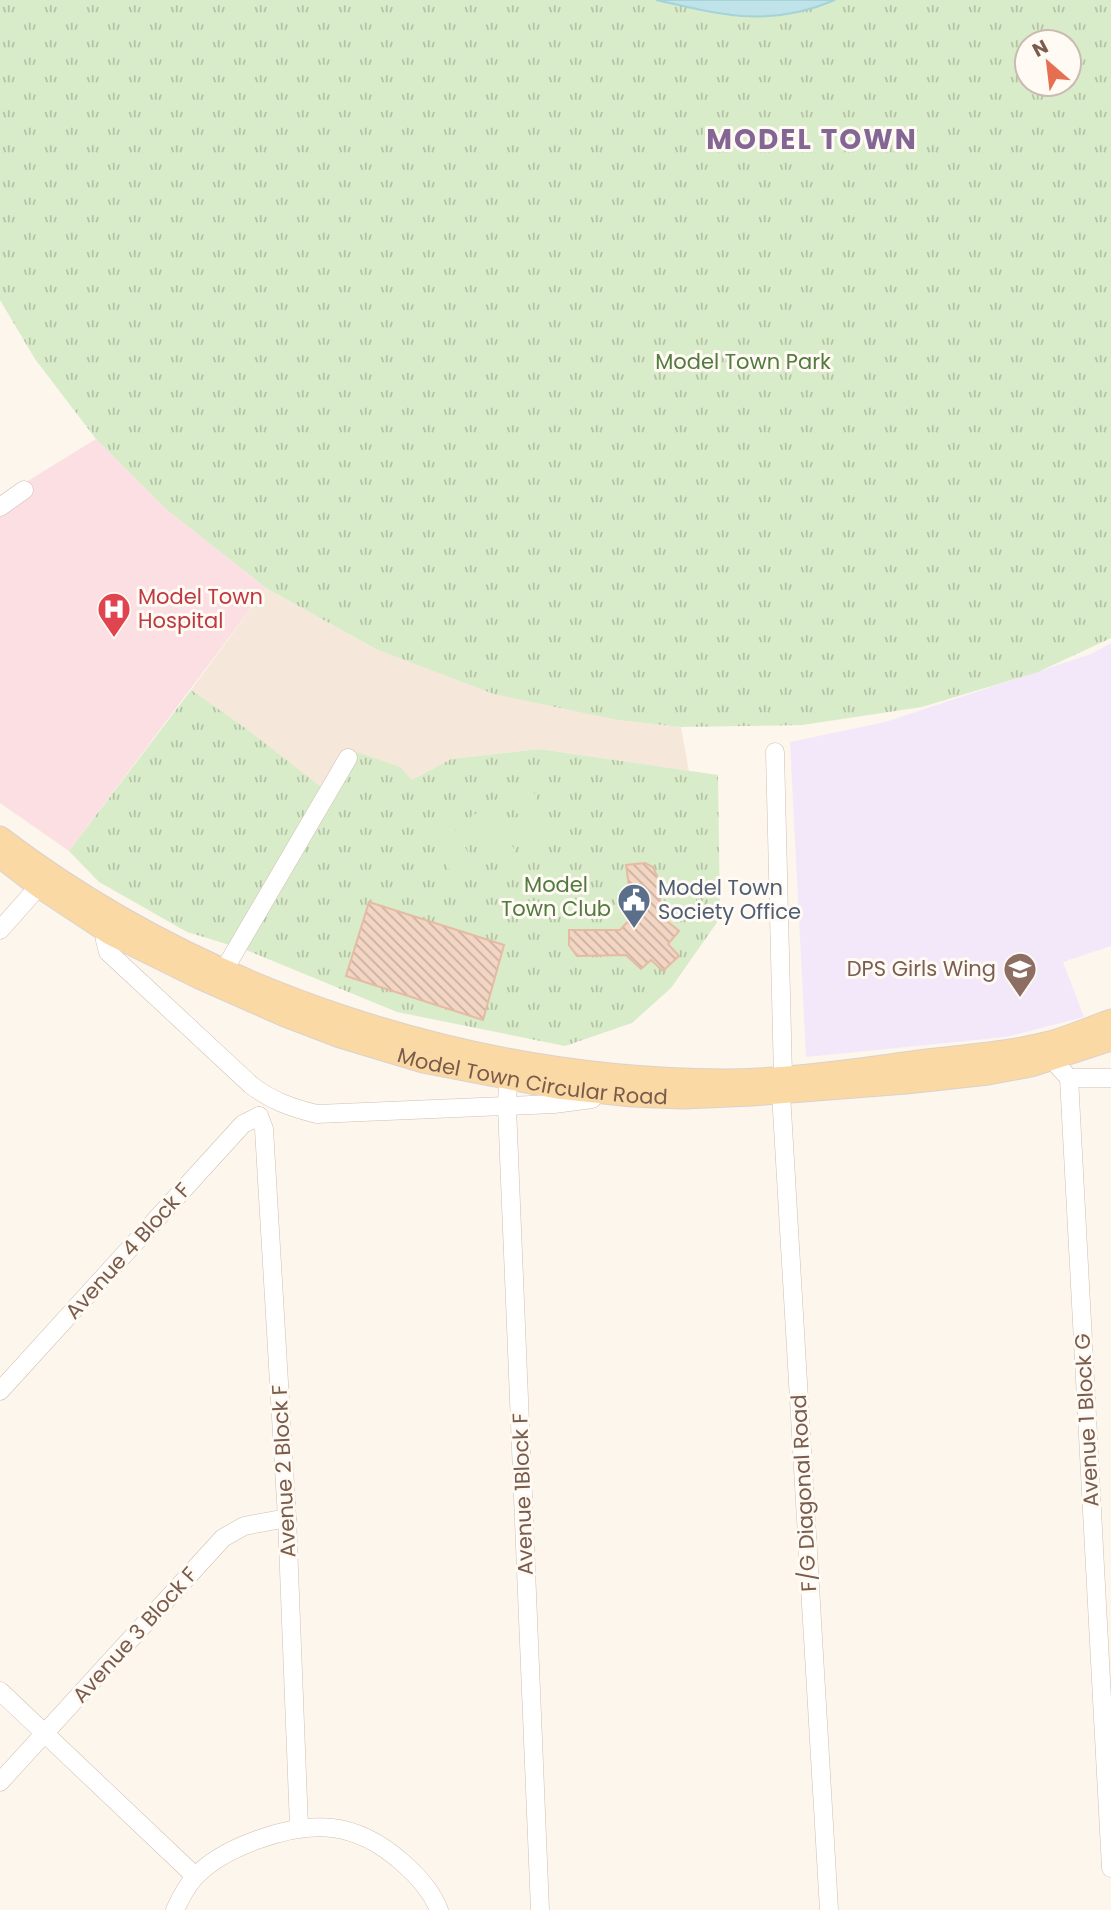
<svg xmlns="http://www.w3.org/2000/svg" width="1111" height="1910" font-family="Poppins,sans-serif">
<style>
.residential{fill:#f5e8da}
.education{fill:#f3e8fa}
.medical{fill:#fbdfe3}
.park{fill:url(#park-tufts);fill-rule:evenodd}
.pitch{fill:#d8ecc9}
.water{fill:#bfe3e8;stroke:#a5d3da;stroke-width:2}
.building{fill:url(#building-back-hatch);stroke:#e6bba3;stroke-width:2}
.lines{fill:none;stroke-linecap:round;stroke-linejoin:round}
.minor-casing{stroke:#d1beb0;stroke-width:19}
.major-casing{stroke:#dad1cd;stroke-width:23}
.minor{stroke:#fff;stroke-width:18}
.major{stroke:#fbd9a5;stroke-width:21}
.labels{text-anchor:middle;stroke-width:6;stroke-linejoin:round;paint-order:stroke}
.park-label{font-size:21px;fill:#537a41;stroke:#fffaf3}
.health-label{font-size:21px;fill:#be3a42;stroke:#fffaf3;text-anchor:start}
.service-label{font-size:21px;fill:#4e5e75;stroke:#fffaf3;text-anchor:start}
.education-label{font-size:21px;fill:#785e54;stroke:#fffaf3;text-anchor:end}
.street-label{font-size:21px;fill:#7a5c4d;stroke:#fffaf3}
.district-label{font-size:28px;font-weight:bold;letter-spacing:2px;fill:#846695;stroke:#fffaf3}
</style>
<defs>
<pattern id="park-tufts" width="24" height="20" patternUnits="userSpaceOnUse" patternTransform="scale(1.75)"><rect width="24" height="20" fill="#d8ecc9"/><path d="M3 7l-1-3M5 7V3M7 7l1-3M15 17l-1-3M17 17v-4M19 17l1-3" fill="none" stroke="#b4c2a5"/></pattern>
<pattern id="building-back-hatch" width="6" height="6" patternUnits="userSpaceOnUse" patternTransform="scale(1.75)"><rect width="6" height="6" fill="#f3d5c3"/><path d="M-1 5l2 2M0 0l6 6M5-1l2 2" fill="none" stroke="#cab0a1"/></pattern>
</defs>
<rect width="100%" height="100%" fill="#fdf6ec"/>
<polygon class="residential" points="266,588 376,649 618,720 681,727 689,771 539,749 451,759 412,780 330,794 191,690"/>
<polygon class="education" points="1111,643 1111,946 1063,962 1084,1017 1006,1037 806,1057 790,742 885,722 1091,654"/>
<polygon class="medical" points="96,439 167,510 266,588 69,851 0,803 0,498"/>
<g class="park">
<path d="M 0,0 L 1111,0 L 1111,638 L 1038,672 L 922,707 L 802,725 L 681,727 L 618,720 L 494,694 L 376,649 L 266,588 L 167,510 L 96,439 L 35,359 L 0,300 ZM 1027,42 L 1069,42 L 1069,84 L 1027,84 Z"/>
<polygon points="191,690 248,730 330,794 345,748 400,767 412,780 451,759 539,749 718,775 720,918 671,988 632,1023 565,1046 397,1012 246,950 187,932 99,882 69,851"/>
</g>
<g class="pitch">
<polygon points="529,784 553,829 532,841 508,796"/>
<polygon points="491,806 515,851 496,862 471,816"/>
<polygon points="452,824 478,870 456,882 431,835"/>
</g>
<path class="water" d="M 656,0 L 835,0 C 769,28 723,15 656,0 Z"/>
<g class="building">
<polygon points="645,863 653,867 657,876 662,917 679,931 668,944 679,956 663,971 651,960 641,969 626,955 577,956 569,945 569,930 620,930 633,916 626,865"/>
<polygon points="369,902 504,945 483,1020 346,976"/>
</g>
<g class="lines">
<defs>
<g id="minor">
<polyline points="0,507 24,490"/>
<polyline points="775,752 783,1076 781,1093 829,1910"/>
<polyline points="0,930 47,877"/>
<path d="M 110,934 L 105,940 L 108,952 L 251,1085 C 272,1101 292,1108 317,1114 L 554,1104 L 592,1099 L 598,1088"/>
<polyline points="224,970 348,758"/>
<polyline points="1053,1045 1058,1066 1069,1078 1111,1868"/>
<polyline points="1069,1078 1111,1078"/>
<polyline points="508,1079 507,1107 540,1910"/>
<polyline points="259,1116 264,1129 287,1518 299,1827"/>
<polyline points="0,1391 243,1124 259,1116"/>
<polyline points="0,1691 195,1876"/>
<polyline points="0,1782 223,1538 244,1526 287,1518"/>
<path d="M 175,1910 C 180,1899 186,1887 194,1878 C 222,1847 291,1823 332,1828 C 359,1831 384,1846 403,1863 C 418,1876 432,1892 439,1910"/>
</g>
<g id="major">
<path d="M 0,837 C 202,991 469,1079 723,1080 C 783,1080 845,1071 905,1063 C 952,1056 1003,1054 1050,1042 C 1071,1036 1091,1027 1111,1020"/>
<path id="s1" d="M 0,857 L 39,887 L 110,934 L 199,978 L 285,1016 L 340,1037 L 423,1062 L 557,1088 L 632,1096 L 683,1098 L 752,1095 L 906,1083 L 988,1074 L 1031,1066 L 1111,1040"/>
</g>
</defs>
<use href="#minor" class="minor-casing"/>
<use href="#major" class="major-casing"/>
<use href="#minor" class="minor"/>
<use href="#major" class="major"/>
</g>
<defs>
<symbol id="hospital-pin" viewBox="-11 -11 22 30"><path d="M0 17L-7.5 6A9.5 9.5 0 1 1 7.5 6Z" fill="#e0444e" stroke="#fffaf3"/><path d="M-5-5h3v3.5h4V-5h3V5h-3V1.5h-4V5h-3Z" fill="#fff"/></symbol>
<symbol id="civic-pin" viewBox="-11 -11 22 30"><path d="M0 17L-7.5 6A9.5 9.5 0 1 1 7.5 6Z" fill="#5c6f8a" stroke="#fffaf3"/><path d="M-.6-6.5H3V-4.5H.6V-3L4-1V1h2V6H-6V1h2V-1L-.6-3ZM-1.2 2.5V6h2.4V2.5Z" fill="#fff"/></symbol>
<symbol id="school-pin" viewBox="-11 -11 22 30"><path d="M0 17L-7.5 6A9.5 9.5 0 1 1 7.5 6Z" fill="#8d6e63" stroke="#fffaf3"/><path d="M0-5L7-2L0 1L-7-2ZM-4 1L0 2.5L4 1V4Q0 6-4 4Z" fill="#fff"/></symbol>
</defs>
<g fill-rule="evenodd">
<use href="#hospital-pin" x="95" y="590" width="38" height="52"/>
<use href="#civic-pin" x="615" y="881" width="38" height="52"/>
<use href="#school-pin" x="1001" y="950" width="38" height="52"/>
</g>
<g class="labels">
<g class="park-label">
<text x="743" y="369">Model Town Park</text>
<text x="556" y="892">Model<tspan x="556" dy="24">Town Club</tspan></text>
</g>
<g class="health-label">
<text x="138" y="604">Model Town<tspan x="138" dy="24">Hospital</tspan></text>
</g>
<g class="service-label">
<text x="658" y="895">Model Town<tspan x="658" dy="24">Society Office</tspan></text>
</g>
<g class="education-label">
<text x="996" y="976">DPS Girls Wing</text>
</g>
<g class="street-label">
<text dy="7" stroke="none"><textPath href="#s1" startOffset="584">Model Town Circular Road</textPath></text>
<text transform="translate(128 1251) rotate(-48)" y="7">Avenue 4 Block F</text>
<text transform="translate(1087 1420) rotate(-93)" y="7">Avenue 1 Block G</text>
<text transform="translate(284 1471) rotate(-93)" y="7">Avenue 2 Block F</text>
<text transform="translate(804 1493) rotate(-93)" y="7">F/G Diagonal Road</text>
<text transform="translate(523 1494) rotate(-92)" y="7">Avenue 1Block F</text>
<text transform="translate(135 1635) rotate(-48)" y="7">Avenue 3 Block F</text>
</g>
<g class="district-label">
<text x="812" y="149">MODEL TOWN</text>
</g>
</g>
<g transform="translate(1048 63) rotate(332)"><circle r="33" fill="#fffaf3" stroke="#cabbb1" stroke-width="2"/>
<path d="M0-5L12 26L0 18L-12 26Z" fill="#e76f51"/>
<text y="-10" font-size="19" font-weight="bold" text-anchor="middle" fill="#7a5c4d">N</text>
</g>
</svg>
